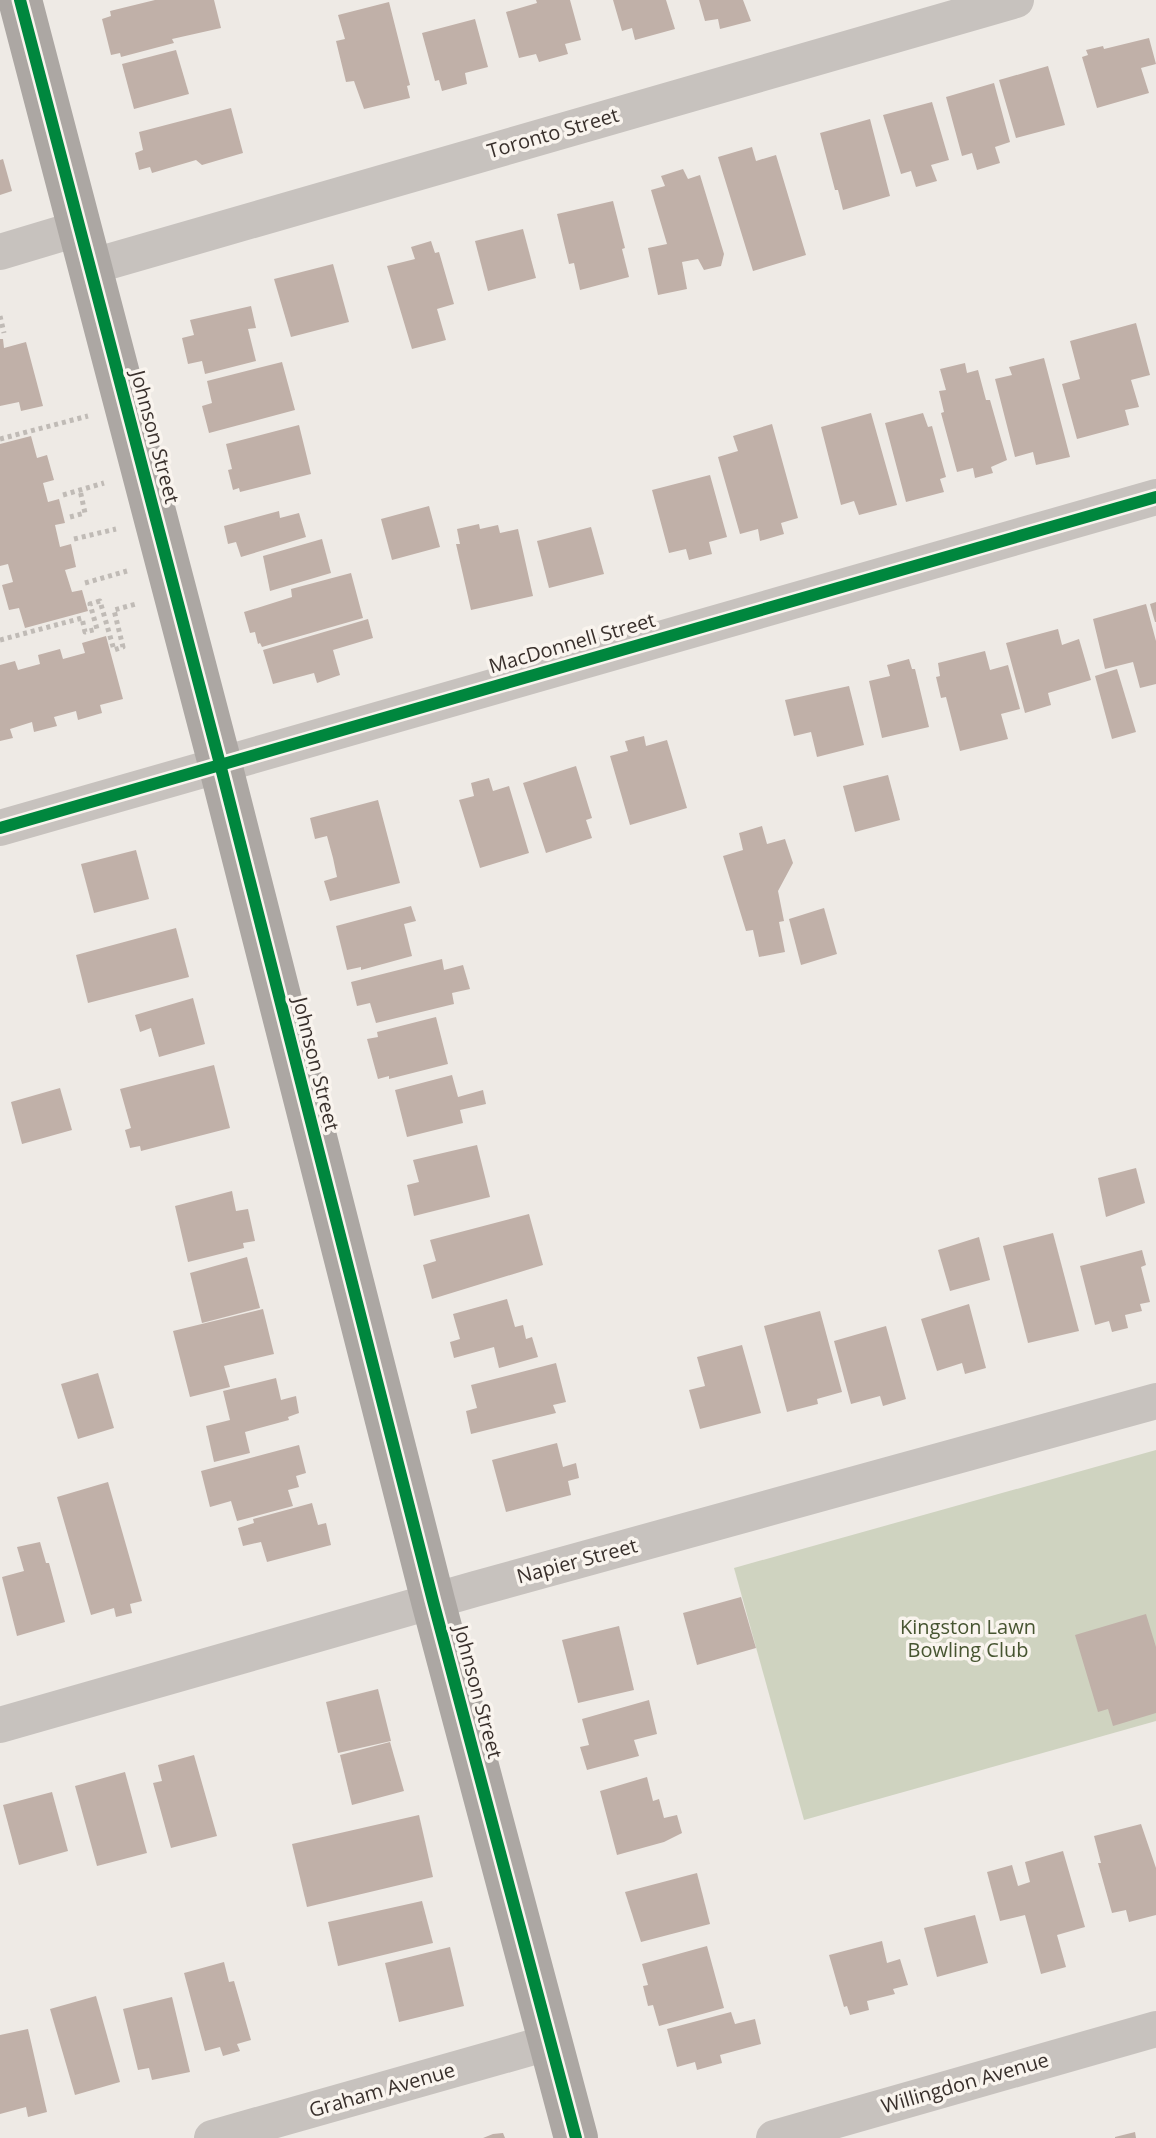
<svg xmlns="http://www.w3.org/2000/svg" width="1156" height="2138" font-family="'Open Sans',sans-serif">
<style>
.green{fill:#cfd3c0}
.building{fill:#c0b0a8}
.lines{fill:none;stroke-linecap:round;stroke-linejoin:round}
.path{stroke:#c0bbb6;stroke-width:5;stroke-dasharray:4 4;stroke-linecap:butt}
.minor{stroke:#c7c2be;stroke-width:36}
.primary{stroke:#aca7a3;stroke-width:44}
.cycleway-casing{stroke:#f9f4ee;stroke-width:17}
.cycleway{stroke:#00873e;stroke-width:12}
.labels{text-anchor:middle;stroke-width:7;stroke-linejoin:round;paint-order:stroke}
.street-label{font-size:20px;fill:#39302c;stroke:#f9f4ee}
.park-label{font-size:20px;fill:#475531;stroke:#f9f4ee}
</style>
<rect width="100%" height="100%" fill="#eeeae5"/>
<polygon class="green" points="1156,1450 1156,1721 804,1820 734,1568"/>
<g class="building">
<polygon points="155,0 214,0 221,28 172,39 174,43 121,57 120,53 111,55 102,19 111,16 110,11"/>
<polygon points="536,0 570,0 581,40 565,44 568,54 539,62 536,54 519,58 506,12 537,3"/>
<polygon points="613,0 666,0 675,29 635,40 632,28 622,31"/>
<polygon points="699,0 743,0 751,21 720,29 718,19 705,21"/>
<polygon points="389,2 410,85 407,86 410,98 364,109 354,81 346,82 336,41 345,39 338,15"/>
<polygon points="475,19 488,67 465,73 467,84 442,91 439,80 435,81 422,33"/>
<polygon points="1149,38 1156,64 1141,68 1149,93 1097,108 1082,57 1088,55 1086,50 1103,46 1104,49"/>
<polygon points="176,50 189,94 134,109 122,64"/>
<polygon points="1048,66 1065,125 1016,138 999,80"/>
<polygon points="994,83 1010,142 995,147 1000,163 977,170 972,153 962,156 946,97"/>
<polygon points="932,102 949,160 931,165 937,181 916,187 911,171 901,174 883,115"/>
<polygon points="231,108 243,153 202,165 196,160 152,173 150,167 139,170 135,153 143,150 139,132"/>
<polygon points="870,119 890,196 843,210 838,190 835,190 820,133"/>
<polygon points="752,147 756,161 776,155 806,255 753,271 718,157"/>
<polygon points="3,159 12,191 0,195 0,160"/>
<polygon points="683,169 688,179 700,175 724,254 721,266 704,270 698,259 682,262 687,289 658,295 648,248 667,244 651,190 665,186 661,176"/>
<polygon points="613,201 625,248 622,249 629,277 580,290 574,263 569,264 557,214"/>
<polygon points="523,229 536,278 488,291 475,241"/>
<polygon points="431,241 435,253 439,252 454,304 437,309 446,340 412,349 387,266 415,259 411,247"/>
<polygon points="333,264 349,322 291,337 274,279"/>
<polygon points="251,306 256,328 248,329 256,361 205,374 202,361 188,364 182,338 194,335 190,320"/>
<polygon points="1136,323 1150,375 1131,380 1139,407 1125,410 1129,425 1077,439 1062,384 1080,379 1070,341"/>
<polygon points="0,339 3,339 4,348 26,342 43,406 21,411 19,402 0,406"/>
<polygon points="1044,358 1070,457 1036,465 1033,452 1015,457 995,379 1012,375 1009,367"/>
<polygon points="282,362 295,410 209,433 202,406 212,403 207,381"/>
<polygon points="965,363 967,373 978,370 986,400 990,400 1007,460 991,467 993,473 975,478 973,468 957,472 941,413 944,412 939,391 946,390 940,369"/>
<polygon points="871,413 897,505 859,515 854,501 841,505 821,427"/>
<polygon points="923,413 928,427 932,426 946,477 940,479 944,492 906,502 885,423"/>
<polygon points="772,424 798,518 781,523 784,534 760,541 758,529 740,534 718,457 738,451 733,436"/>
<polygon points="299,425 311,474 240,492 239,488 233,490 228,470 232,469 226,444"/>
<polygon points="31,436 37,458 47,455 54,480 43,483 48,502 59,499 65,523 55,525 60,547 71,544 76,567 65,570 72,592 82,590 88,611 25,628 19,608 9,610 2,585 13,582 8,564 0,566 0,444"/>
<polygon points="710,475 727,537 709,542 712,554 689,560 686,549 669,553 652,490"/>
<polygon points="429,506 440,547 392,560 381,519"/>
<polygon points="279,511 280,518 299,513 306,537 241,557 236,542 228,544 224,526"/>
<polygon points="479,524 480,529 498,525 500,533 518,529 533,596 471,610 456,544 460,544 457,529"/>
<polygon points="591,527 604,574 549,588 537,541"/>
<polygon points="322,539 331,573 270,591 263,556"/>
<polygon points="351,573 363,618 262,647 260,643 258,644 255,632 250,633 244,612 292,597 291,589"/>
<polygon points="1156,602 1156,622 1155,622 1150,604"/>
<polygon points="1146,604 1156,641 1156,684 1140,688 1133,662 1105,669 1093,619"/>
<polygon points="368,619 373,638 333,650 340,675 317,683 314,673 273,684 263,650"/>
<polygon points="1058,629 1062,645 1079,639 1091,680 1048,693 1051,705 1025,713 1006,643"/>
<polygon points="106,636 123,699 100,705 102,713 78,720 76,711 54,717 57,726 34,732 32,722 10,729 13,738 0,741 0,665 15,661 18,670 40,664 38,655 60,649 63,659 85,653 82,643"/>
<polygon points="985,651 990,670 1008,665 1020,709 1001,714 1008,739 960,751 946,697 941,698 936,677 940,676 938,663"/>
<polygon points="909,659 912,669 915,669 929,727 882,738 869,681 890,676 887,665"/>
<polygon points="1117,669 1136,732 1112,739 1095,676"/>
<polygon points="849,686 864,745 817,757 811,732 794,736 785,700"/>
<polygon points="644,736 646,746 667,740 687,808 630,825 610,756 628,751 625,741"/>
<polygon points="576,766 592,818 586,820 592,838 546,853 523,783"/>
<polygon points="888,775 900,820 855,832 843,786"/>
<polygon points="489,778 493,791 509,786 529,853 480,868 459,800 474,796 471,783"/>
<polygon points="378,800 400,883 330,901 324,881 337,877 333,858 327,836 315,839 310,818"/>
<polygon points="762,826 767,844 785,839 793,863 778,891 784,921 779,922 785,952 759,957 753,930 746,931 723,856 743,850 739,833"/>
<polygon points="136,850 149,899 94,913 81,864"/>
<polygon points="411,906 416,921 404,924 412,956 361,970 361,967 347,970 336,926"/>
<polygon points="824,908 837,954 801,965 789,919"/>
<polygon points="176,928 189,977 88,1003 76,955"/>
<polygon points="442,959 444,970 463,965 470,989 452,993 454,1004 376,1023 370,1003 357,1006 351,982"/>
<polygon points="193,998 205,1044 159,1057 151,1028 140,1032 135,1015"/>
<polygon points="436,1017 448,1064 389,1079 389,1076 378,1079 367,1039 378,1037 377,1032"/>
<polygon points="214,1065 230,1128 141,1151 140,1146 130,1148 125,1130 131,1128 120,1089"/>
<polygon points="452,1075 458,1097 483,1090 486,1104 460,1110 463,1123 407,1137 395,1090"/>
<polygon points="60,1088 72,1130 22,1144 11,1102"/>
<polygon points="477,1145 490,1197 414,1216 407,1185 419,1182 413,1160"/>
<polygon points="1136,1168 1145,1203 1106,1217 1098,1178"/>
<polygon points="232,1191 236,1211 248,1209 255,1241 243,1243 244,1248 188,1262 175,1206"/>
<polygon points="529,1214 543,1265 432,1299 423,1265 436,1261 430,1240"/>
<polygon points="1053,1233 1079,1331 1028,1343 1003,1246"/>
<polygon points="979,1237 990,1280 950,1291 938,1250"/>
<polygon points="1142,1250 1146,1265 1141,1267 1150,1302 1140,1304 1142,1311 1125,1315 1128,1328 1112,1332 1109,1321 1095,1325 1080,1266"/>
<polygon points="247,1257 260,1308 202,1323 190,1273"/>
<polygon points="507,1299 515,1327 523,1325 526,1339 532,1337 538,1357 499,1368 494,1347 454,1358 450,1342 460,1339 453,1314"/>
<polygon points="969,1304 986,1368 965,1374 962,1363 937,1371 921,1319"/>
<polygon points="263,1309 274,1354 224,1366 230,1387 190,1397 173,1331"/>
<polygon points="820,1311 842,1392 817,1399 818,1404 787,1412 764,1326"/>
<polygon points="886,1326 906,1399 883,1406 880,1396 851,1404 834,1341"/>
<polygon points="742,1345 761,1413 700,1429 689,1390 705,1386 697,1357"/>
<polygon points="556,1363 566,1402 553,1405 556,1413 471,1434 466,1411 477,1408 471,1385"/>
<polygon points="98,1373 114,1428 78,1439 61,1384"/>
<polygon points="276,1378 281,1400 296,1396 299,1413 288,1417 289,1420 245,1432 250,1453 214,1462 206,1426 230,1420 223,1391"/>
<polygon points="557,1443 563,1467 576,1463 579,1478 568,1481 571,1495 506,1512 492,1460"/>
<polygon points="299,1445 306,1473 296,1476 299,1487 288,1490 293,1506 237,1521 231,1501 210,1507 201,1471"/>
<polygon points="108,1482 142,1601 130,1604 132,1613 116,1617 114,1608 91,1615 57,1497"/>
<polygon points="312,1503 318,1525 326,1523 331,1545 267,1562 261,1542 243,1546 238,1528 254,1523 253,1519"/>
<polygon points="40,1542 46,1563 49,1563 65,1622 17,1636 2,1577 24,1571 17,1547"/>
<polygon points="741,1597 756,1648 697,1665 683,1613"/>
<polygon points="1146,1614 1156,1647 1156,1713 1113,1726 1108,1709 1098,1712 1075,1635"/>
<polygon points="619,1626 634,1690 578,1703 562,1640"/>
<polygon points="378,1689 391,1741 338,1753 326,1702"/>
<polygon points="649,1700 657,1734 634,1740 639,1756 587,1770 580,1747 589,1745 582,1719"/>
<polygon points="390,1742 404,1791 352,1805 340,1755"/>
<polygon points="194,1755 217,1836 171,1848 153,1783 162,1781 158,1765"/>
<polygon points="125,1772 147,1853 97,1866 75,1786"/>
<polygon points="647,1777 653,1801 659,1799 664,1818 677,1815 682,1833 664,1842 617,1855 600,1791"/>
<polygon points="52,1792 68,1851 19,1865 3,1805"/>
<polygon points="419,1815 433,1877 307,1907 292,1844"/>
<polygon points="1141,1824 1156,1868 1156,1915 1129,1922 1126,1910 1112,1913 1098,1863 1101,1863 1094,1836"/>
<polygon points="1063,1851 1085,1927 1057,1935 1066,1967 1041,1974 1025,1915 1000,1921 987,1872 1012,1865 1018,1886 1030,1882 1025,1862"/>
<polygon points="697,1873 710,1924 641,1942 625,1892"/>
<polygon points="422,1901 433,1943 338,1966 328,1922"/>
<polygon points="975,1915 988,1963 937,1977 924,1928"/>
<polygon points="882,1941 887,1963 900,1959 908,1985 893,1989 895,1994 867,2001 869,2010 850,2015 847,2006 844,2007 829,1955"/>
<polygon points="707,1946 724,2008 659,2026 653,2005 648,2006 643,1986 648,1985 642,1964"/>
<polygon points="450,1947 464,2006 399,2022 385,1963"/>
<polygon points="224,1962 229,1982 234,1981 251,2040 237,2044 240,2051 223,2056 220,2047 205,2051 184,1973"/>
<polygon points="96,1996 120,2082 75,2095 50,2009"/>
<polygon points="172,1997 190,2072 152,2080 149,2068 138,2070 123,2009"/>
<polygon points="731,2012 735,2024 755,2019 761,2044 720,2055 722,2063 697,2070 695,2062 677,2067 667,2029"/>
<polygon points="28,2029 47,2112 28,2117 26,2107 0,2114 0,2035"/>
<polygon points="1135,2132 1136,2138 1115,2138 1115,2137"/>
<polygon points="503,2133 505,2138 483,2138 493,2134"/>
</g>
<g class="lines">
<g class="path">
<polyline points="0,316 4,333"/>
<polyline points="0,439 88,416"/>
<polyline points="63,495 104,483"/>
<polyline points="70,517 85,513 80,490"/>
<polyline points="74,539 116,529"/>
<polyline points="85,583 127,571"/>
<polyline points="0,640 82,618 85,632 97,629 90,604 100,601 114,650 123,647 114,610 136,604"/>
</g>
<g class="minor">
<polyline points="0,252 80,228"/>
<polyline points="90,267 1016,0"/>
<polyline points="0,828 1156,497"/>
<polyline points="0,1725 475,1589 1156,1401"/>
<polyline points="212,2138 551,2042"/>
<polyline points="774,2138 1156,2029"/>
</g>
<polyline class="primary" points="20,0 220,764 433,1601 576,2138"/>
<defs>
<g id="cycleway">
<polyline points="20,0 220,764 433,1601 576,2138"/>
<polyline points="0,828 1156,497"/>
</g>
</defs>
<use href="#cycleway" class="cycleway-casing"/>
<use href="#cycleway" class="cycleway"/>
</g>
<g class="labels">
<g class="street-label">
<text transform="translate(553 133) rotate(-16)" y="7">Toronto Street</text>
<text transform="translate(155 437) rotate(75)" y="7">Johnson Street</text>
<text transform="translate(572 643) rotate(-16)" y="7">MacDonnell Street</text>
<text transform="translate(316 1064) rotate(76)" y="7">Johnson Street</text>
<text transform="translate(577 1561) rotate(-15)" y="7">Napier Street</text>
<text transform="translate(478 1692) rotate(75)" y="7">Johnson Street</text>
<text transform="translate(965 2083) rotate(-16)" y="7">Willingdon Avenue</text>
<text transform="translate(382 2090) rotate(-16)" y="7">Graham Avenue</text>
</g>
<g class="park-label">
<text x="968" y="1634">Kingston Lawn<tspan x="968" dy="23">Bowling Club</tspan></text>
</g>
</g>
</svg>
